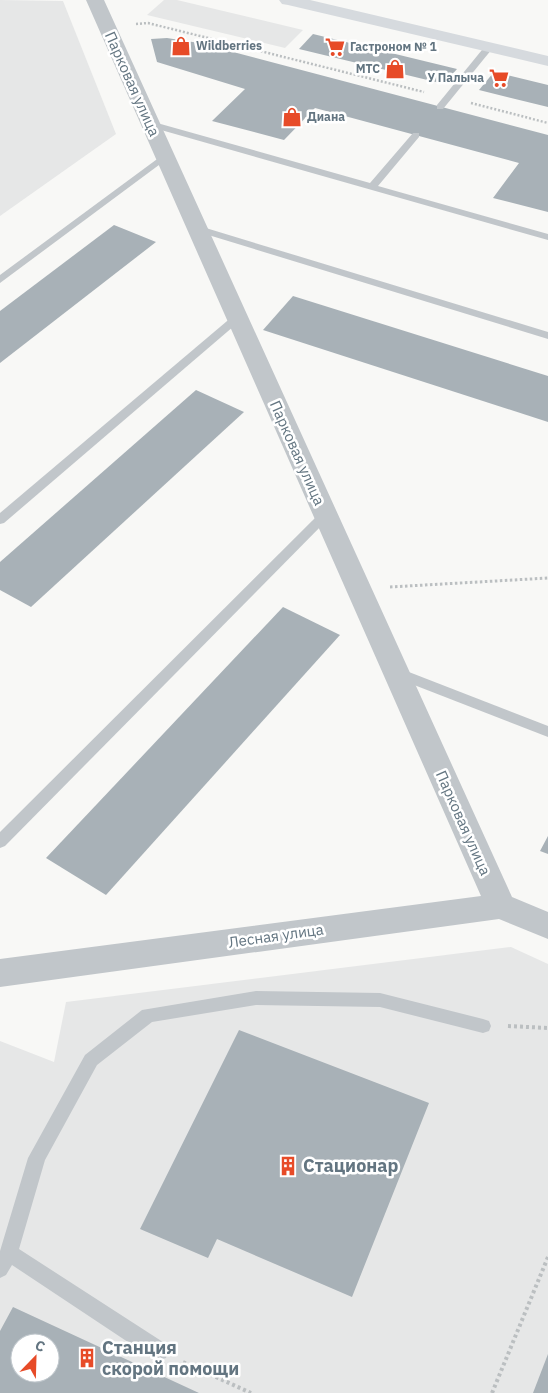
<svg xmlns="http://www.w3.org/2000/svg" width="548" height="1393" font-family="'IBM Plex Sans',sans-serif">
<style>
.built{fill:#e6e7e7;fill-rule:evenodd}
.building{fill:#a8b1b7;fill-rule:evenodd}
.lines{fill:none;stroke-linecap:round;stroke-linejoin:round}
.path-far2{stroke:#bbbfc1;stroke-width:2.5;stroke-dasharray:2 2;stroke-linecap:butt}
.path-far1{stroke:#bbbfc1;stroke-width:3;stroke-dasharray:2.5 2.5;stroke-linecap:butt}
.path{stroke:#bbbfc1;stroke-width:4;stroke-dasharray:3 3;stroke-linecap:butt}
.service{fill:#c1c6ca;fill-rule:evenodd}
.minor{fill:#c1c6ca;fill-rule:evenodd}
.secondary{fill:#d6dade;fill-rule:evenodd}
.labels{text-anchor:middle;stroke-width:5;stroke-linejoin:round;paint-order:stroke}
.far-poi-label{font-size:12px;font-weight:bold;fill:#637581;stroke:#fff;text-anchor:start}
.street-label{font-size:15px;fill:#637581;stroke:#fff}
.near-poi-label{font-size:18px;font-weight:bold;fill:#637581;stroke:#fff;text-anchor:start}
</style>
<rect width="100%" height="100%" fill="#f8f8f6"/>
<g class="built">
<polygon points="0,0 63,1 116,134 0,216"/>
<polygon points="164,0 177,0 303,30 285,48 147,15"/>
<path d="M 511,947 L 548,964 L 548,1393 L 0,1393 L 0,1041 L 54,1062 L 66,1002 ZM 20,1343 L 50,1343 L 50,1373 L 20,1373 Z"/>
</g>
<g class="building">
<polygon points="313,34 457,69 444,84 299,49"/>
<polygon points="167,38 199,43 548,135 548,212 493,198 519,163 315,108 284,140 212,121 245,89 157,62 151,39"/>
<polygon points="494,72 548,85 548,107 479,90"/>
<polygon points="114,225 156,242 0,363 0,311"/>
<polygon points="293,296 548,376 548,422 263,330"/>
<polygon points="196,390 244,412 31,607 0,590 0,562"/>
<polygon points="283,607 340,635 106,895 46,858"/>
<polygon points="548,836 548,854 540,851"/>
<polygon points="239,1030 429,1103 352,1297 217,1239 208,1258 140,1229"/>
<path d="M 13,1307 L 199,1393 L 0,1393 L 0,1331 ZM 20,1343 L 50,1343 L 50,1373 L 20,1373 Z"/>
<polygon points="548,1354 548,1393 533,1393"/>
</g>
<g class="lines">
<g class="path-far2">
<polyline points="136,24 148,23 424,92"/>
<polyline points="471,103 548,123"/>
</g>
<polyline class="path-far1" points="390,587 548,578"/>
<g class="path">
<polyline points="508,1026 548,1028"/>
<polyline points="183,1362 251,1393"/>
<polyline points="492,1393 548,1257"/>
</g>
<g class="service">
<polygon points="489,44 492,45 492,49 443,109 437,109 437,105 486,45"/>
<polygon points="150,121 370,183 413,133 419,133 419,137 378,186 548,234 548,240 147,126 145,124"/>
<polygon points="164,154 167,155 167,159 0,283 0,275"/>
<polygon points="196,225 548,332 548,339 192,230 191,228 192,226"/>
<polygon points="237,315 242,318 241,320 4,523 0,524 0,513 233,316"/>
<polygon points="325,511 331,515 329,518 5,846 0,848 0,832 321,512"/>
<polygon points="396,667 548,726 548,737 391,676 389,672 391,668"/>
<polygon points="256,991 380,993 483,1019 489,1021 491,1026 489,1031 483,1033 380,1007 256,1005 152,1022 97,1065 45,1160 19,1249 166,1344 168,1351 166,1358 159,1360 152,1358 12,1265 6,1275 0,1278 0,1251 28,1158 85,1055 142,1010"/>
</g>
<polygon class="minor" points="86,0 104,0 512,897 548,912 548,939 499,919 0,987 0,959 481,896"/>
<polygon class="secondary" points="279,0 310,0 548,56 548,66 288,5 282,4"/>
</g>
<defs>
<symbol id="shop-bare" viewBox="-9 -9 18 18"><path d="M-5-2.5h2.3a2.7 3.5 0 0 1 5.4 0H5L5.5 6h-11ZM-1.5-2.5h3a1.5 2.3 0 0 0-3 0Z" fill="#e74b28" stroke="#fff" stroke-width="2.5" paint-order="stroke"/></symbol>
<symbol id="supermarket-bare" viewBox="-9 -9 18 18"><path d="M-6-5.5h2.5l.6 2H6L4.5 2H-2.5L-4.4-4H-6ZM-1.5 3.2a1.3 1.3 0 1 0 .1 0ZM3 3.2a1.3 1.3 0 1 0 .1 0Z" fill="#e74b28" stroke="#fff" stroke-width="2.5" paint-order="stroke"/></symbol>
<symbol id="building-bare" viewBox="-9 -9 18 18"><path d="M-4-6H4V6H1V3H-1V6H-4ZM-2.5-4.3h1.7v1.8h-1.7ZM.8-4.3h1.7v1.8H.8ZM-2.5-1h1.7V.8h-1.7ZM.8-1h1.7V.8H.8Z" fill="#e74b28" stroke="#fff" stroke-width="2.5" paint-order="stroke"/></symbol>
</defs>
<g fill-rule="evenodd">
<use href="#shop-bare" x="167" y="32" width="28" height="28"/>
<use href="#supermarket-bare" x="321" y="33" width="28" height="28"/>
<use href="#shop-bare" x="381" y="55" width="28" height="28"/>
<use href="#supermarket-bare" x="485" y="64" width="28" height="28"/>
<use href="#shop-bare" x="278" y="103" width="28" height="28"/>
<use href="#building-bare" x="274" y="1152" width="28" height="28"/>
<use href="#building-bare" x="73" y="1344" width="28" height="28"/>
</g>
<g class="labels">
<g class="far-poi-label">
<text x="196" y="50">Wildberries</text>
<text x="350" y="51">Гастроном № 1</text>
<text x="380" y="73" text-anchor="end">МТС</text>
<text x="484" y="82" text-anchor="end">У Палыча</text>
<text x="307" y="121">Диана</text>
</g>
<g class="street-label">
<text transform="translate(132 84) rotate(66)" y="5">Парковая улица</text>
<text transform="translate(297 453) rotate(66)" y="5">Парковая улица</text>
<text transform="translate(463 823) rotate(66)" y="5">Парковая улица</text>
<text transform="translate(276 936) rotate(-8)" y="5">Лесная улица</text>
</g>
<g class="near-poi-label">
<text x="303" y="1172">Стационар</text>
<text x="102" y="1354">Станция<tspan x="102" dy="21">скорой помощи</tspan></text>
</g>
</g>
<g transform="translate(35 1358) rotate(23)"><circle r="24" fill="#ffffff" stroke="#c1c8cd"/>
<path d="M0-4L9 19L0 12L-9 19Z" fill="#e74b28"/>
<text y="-8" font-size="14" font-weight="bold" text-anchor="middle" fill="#637581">С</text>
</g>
</svg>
